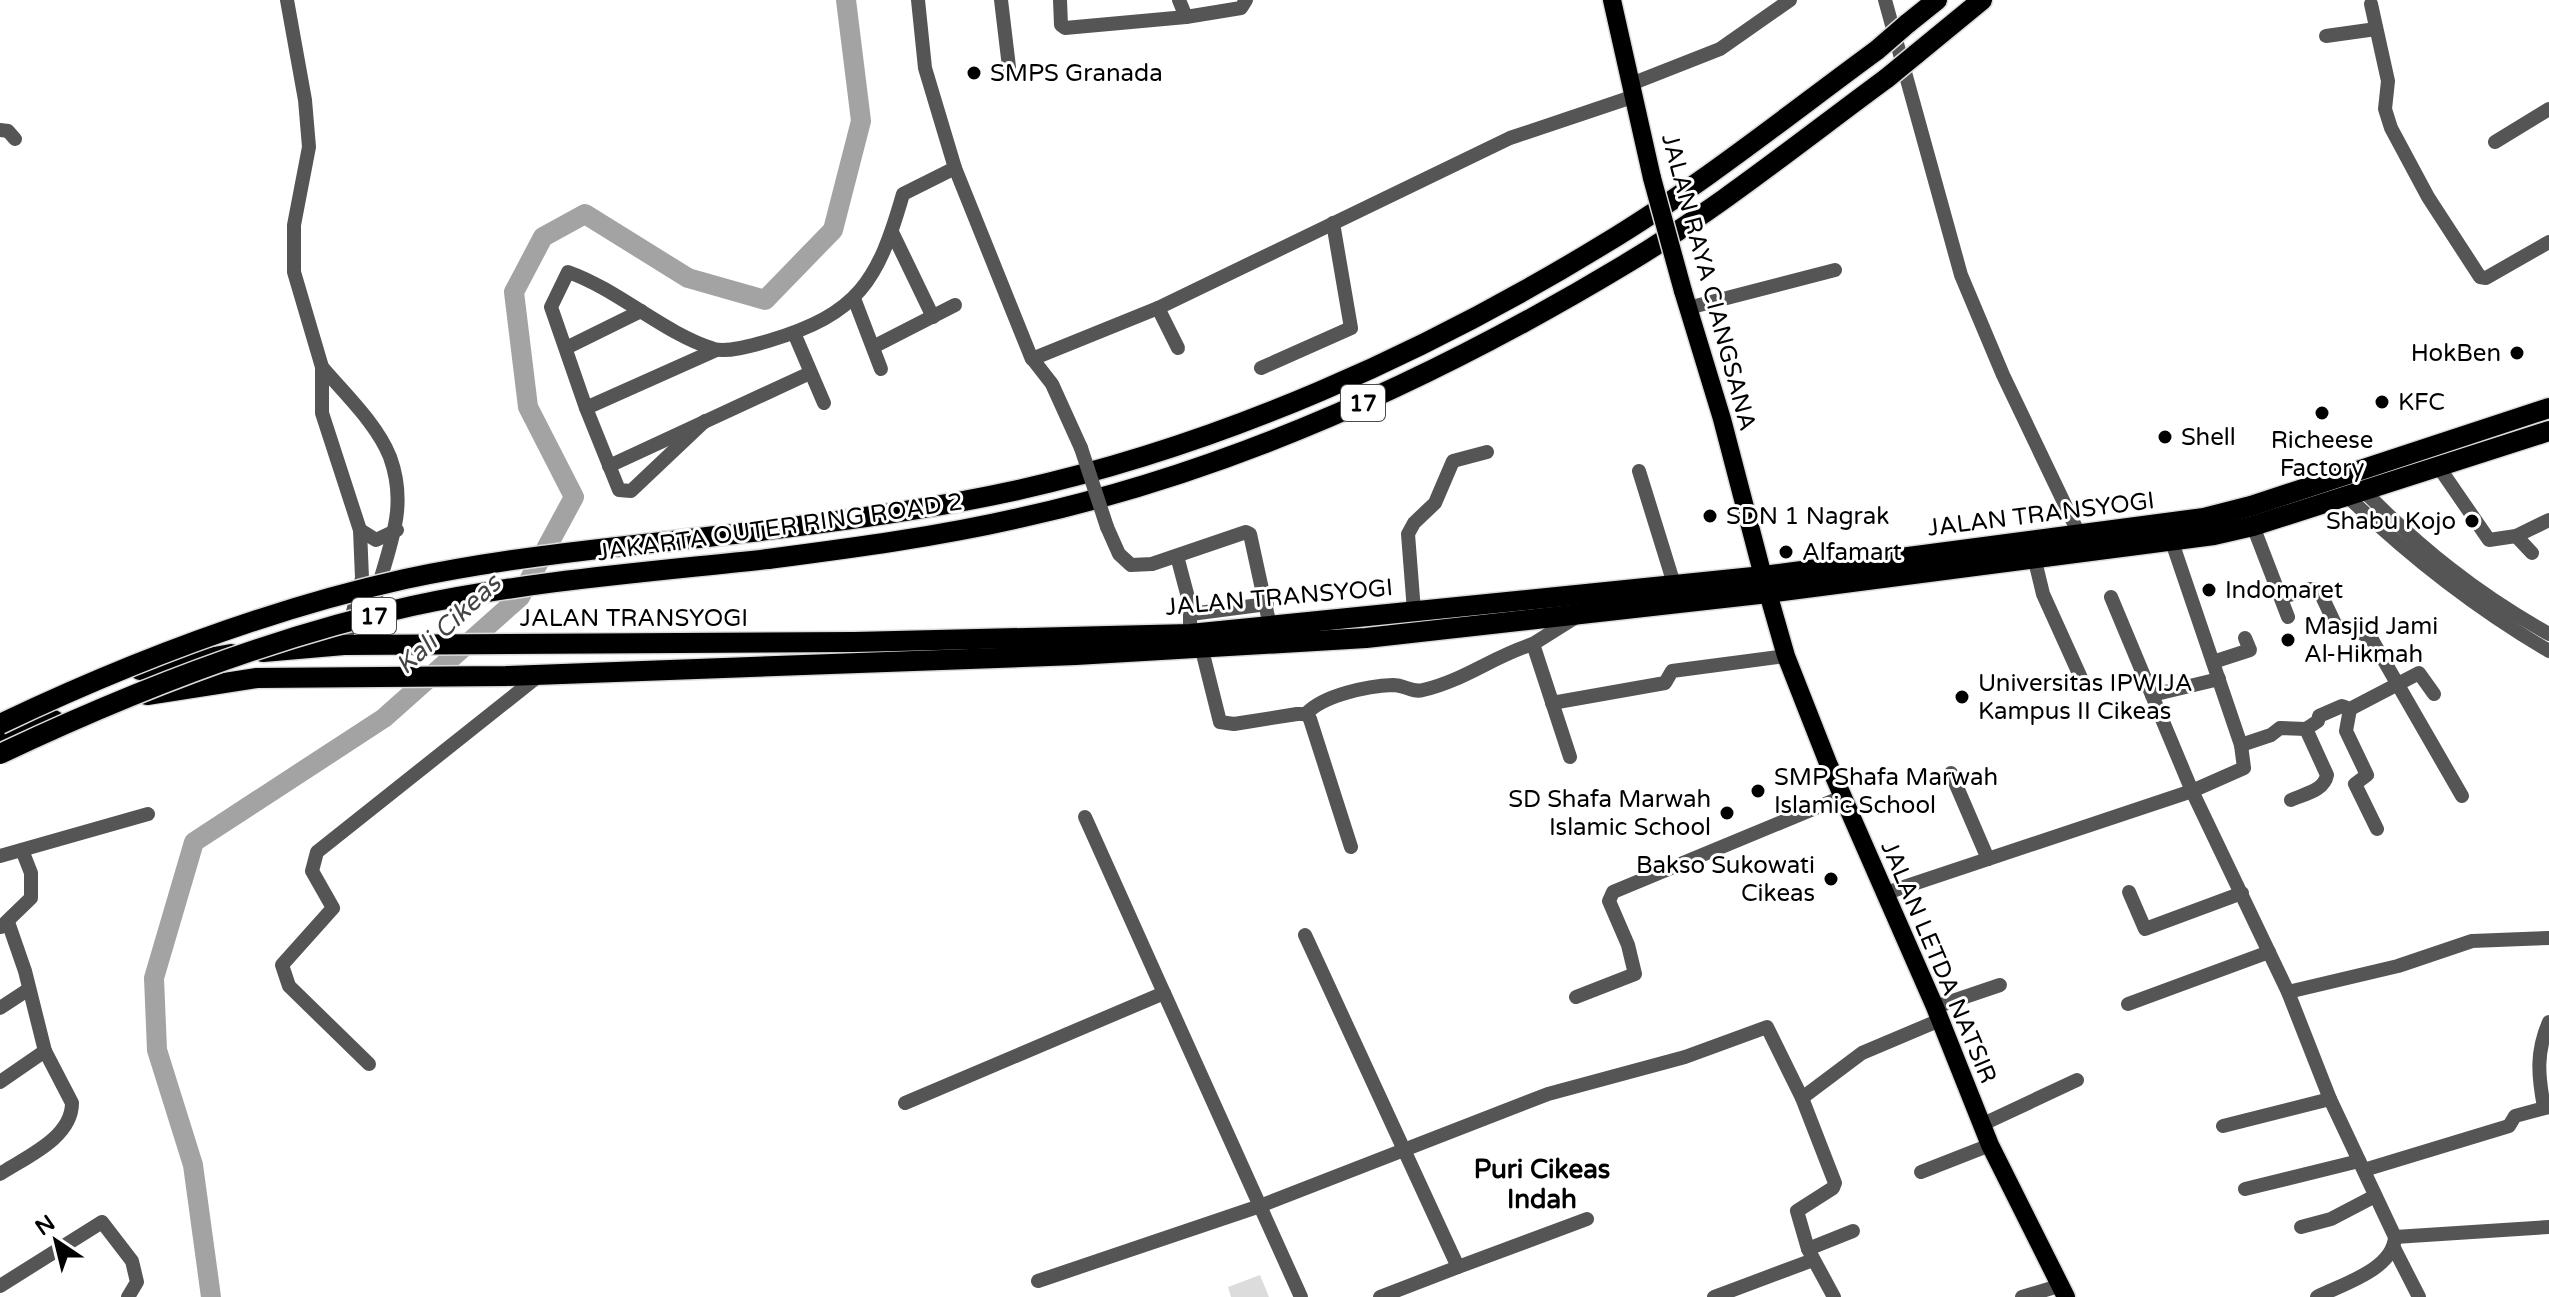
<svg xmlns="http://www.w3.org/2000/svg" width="2549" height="1297" font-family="'Varela Round',sans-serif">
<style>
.green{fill:#dcdcdc}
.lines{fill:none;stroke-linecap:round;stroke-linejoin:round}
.river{stroke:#a3a3a3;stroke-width:20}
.major-casing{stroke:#dbdbdb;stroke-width:21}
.highway-casing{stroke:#dbdbdb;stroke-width:23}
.minor{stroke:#555;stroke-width:14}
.major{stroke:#000;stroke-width:18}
.highway{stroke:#000;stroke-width:20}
.major-bridge-casing{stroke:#dbdbdb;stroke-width:21;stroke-linecap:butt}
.highway-bridge-casing{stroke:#dbdbdb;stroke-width:23;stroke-linecap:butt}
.minor-bridge{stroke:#555;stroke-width:14}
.major-bridge{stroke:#000;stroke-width:18}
.highway-bridge{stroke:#000;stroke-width:20}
.poi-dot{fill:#000;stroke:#fff;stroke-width:3}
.labels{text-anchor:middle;stroke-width:6;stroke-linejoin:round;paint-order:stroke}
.shield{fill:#fff;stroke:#4c4c4c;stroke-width:2}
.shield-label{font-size:22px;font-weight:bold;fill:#000}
.poi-label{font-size:24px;fill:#000;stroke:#fff;text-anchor:start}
.street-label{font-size:24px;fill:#000;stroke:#fff}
.water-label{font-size:26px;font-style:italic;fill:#444;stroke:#fff}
.neighbourhood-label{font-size:26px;font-weight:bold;fill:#000;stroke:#fff}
</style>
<rect width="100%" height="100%" fill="#fff"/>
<polygon class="green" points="1260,1275 1269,1297 1231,1297 1228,1287"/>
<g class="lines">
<polyline class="river" points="211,1297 193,1165 157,1050 154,978 194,842 384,718 520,597 574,497 528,407 514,292 543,237 585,214 688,278 765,300 833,230 861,121 846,0"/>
<defs>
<g id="major">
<polyline points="1612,0 1652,178"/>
<polyline points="1683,291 1722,419 1763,576"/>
<polyline points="1768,593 1786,656 1828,763 1935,1007 1990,1145 2066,1297"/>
</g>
<g id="highway">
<polyline points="1907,24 1937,0"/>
<polyline points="1915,55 1982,0"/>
<path d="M 760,531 C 847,520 932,509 1018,490 C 1224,444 1424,354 1604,244 C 1700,186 1787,116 1877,50"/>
<path d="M 768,559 C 852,548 936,537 1019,518 C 1234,471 1436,378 1624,265 C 1716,210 1800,142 1887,78"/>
<polyline points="263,652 344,645 854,642 1190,634 1763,576 2204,518 2251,506 2549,408"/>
<polyline points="140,670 231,654"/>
<polyline points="147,695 257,678 506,676 1076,655 1366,638 1768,593 2214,535 2253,526 2549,431"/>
<polyline points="0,744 54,720"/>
</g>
</defs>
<use href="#major" class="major-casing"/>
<use href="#highway" class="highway-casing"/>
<g class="minor">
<polyline points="287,0 305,100 309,147 294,225 294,272 322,367 322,413 360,530 362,578 344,645"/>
<polyline points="918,0 925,68 955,168 1031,357 1052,384 1081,448"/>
<polyline points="1001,0 1009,67"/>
<polyline points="1060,0 1061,25 1065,28 1186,17"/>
<polyline points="1179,0 1186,17 1241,8 1246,0"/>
<polyline points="1885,0 1961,275 2003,375 2079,534"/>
<polyline points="2371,4 2388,81 2385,109 2391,128 2428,197 2480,277 2486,278 2549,242"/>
<polyline points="2326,36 2376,29"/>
<polyline points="1631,84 1720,49 1790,0"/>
<polyline points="0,130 8,131 15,139"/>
<polyline points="2495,142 2549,109"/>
<polyline points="892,232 933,317"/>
<polyline points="855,301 881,369"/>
<polyline points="1158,308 1178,348"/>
<polyline points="1688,308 1835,270"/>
<polyline points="794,333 824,403"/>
<polyline points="873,347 955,305"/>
<polyline points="566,348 641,311"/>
<polyline points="1032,359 1158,308 1510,138 1635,96"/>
<path d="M 322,367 C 345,394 377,424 390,457 C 409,509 388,547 376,596 C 372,612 370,629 367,645"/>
<polyline points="1261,368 1351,328 1333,223"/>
<polyline points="586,408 716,350"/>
<path d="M 705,421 L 631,491 L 619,490 L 586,408 L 551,307 L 568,272 C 619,290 663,333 714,349 C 728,353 754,345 768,341 C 859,314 878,281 903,194 L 955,168"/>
<polyline points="609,466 810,373"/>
<polyline points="2438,466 2489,540 2516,536 2549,520"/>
<polyline points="1639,471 1674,584"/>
<path d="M 2362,489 C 2420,548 2477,594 2549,634"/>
<path d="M 2346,495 C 2409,556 2474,607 2549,651"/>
<polyline points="2253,526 2288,617"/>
<polyline points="1107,527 1119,554 1131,565 1152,564 1246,532 1250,534 1270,626"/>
<polyline points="360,530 376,540 397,530"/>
<polyline points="2516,536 2532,553"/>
<polyline points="1177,556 1190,605 1190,634"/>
<polyline points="2035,561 2043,594 2081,678"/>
<path d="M 2111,597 L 2192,791 L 2288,992 L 2330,1099 L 2395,1237 C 2393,1270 2342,1284 2317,1297"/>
<polyline points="2282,597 2310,589 2319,590 2336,626 2351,628 2371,638 2462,796"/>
<polyline points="1414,611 1408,534 1414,523 1435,503 1453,461 1487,452"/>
<polyline points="1191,614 1267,604"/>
<polyline points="1533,644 1576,617"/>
<polyline points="1202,650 1220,722 1234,724 1297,714 1306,714 1310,719 1351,847"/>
<polyline points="2213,662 2250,650 2245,638"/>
<polyline points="2152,695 2219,679"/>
<polyline points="1552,703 1665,683 1672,671 1786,656"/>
<polyline points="2350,709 2346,731 2367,775 2355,784 2377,829"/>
<path d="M 1306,714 C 1323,695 1368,686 1393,685 C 1405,685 1412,693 1423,690 C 1463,681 1494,656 1533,644 L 1570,757"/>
<polyline points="2241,745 2271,735 2280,728 2306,729 2318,721 2319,716 2342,706 2350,709 2419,673 2434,694"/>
<polyline points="1951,773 1988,859"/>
<path d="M 2291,800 C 2304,794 2324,791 2327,775 L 2306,729"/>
<polyline points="1085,817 1164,993"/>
<polyline points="0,856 148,814"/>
<polyline points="2129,892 2145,929 2242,893"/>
<polyline points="1886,893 2192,791 2244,768 2241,745 2172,542"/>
<polyline points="1,927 31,898 31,873 22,850"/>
<polyline points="1305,935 1458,1267 1380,1297"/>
<polyline points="2288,992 2398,966 2472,941 2549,938"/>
<polyline points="1576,997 1635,974 1628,945 1609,901 1613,892 1842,797"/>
<polyline points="2128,1004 2269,952"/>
<polyline points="1935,1007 2000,985"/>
<polyline points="0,1008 29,989"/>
<polyline points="369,1064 289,986 282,965 333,908 312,871 317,852 541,674"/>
<polyline points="0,1082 45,1051"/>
<polyline points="1802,1098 1862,1053 1940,1020"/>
<polyline points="905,1103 1164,993 1301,1297"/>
<path d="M 2544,1107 C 2538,1075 2536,1052 2549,1022"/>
<polyline points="1981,1125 2077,1080"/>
<polyline points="2223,1126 2330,1099"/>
<polyline points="2364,1170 2509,1126 2515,1116 2549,1107"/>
<polyline points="1921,1172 1990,1145"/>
<path d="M 0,1174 C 26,1157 72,1138 72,1103 L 45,1051 L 25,971 L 8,922"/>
<polyline points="2245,1189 2359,1161"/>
<polyline points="2301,1227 2331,1219 2375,1196"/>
<polyline points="2395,1237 2549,1227"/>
<polyline points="2394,1248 2419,1297"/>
<polyline points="1808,1249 1853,1231"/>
<polyline points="1458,1267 1587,1219"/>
<polyline points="1038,1281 1260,1206 1548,1094 1685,1057 1767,1027 1802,1098 1835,1183 1833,1188 1797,1211 1808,1249 1834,1297"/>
<polyline points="0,1286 102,1222 132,1261 137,1282 128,1297"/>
<polyline points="1714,1297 1813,1260"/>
<polyline points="2022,1297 2062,1285"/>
</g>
<use href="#major" class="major"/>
<use href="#highway" class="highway"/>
<defs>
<polyline id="major-bridge" points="1652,178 1683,291"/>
<g id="highway-bridge">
<polyline points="1877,50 1907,24"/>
<polyline points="1887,78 1915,55"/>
<path d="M 0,724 C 128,663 266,610 405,579 C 522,554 642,545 760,531"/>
<path d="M 0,754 C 131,692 270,637 412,606 C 529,581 649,572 768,559"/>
</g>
</defs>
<use href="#major-bridge" class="major-bridge-casing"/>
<use href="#highway-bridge" class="highway-bridge-casing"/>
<polyline class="minor-bridge" points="1081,448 1107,527"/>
<use href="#major-bridge" class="major-bridge"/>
<use href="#highway-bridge" class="highway-bridge"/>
</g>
<g class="poi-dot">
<circle cx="974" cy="73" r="8"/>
<circle cx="2517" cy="353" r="8"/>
<circle cx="2382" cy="402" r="8"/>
<circle cx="2322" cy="413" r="8"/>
<circle cx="2165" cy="437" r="8"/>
<circle cx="1710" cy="516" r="8"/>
<circle cx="2472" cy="521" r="8"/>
<circle cx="1786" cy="552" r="8"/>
<circle cx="2209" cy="590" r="8"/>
<circle cx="2288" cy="640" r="8"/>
<circle cx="1962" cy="697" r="8"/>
<circle cx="1758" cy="791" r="8"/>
<circle cx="1727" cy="813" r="8"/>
<circle cx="1831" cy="879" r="8"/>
</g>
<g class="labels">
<g class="shield">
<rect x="1341" y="385" width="44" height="36" rx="6"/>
<rect x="352" y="598" width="44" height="36" rx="6"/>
</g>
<g class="shield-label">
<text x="1363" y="411">17</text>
<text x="374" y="624">17</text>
</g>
<g class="poi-label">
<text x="990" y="81">SMPS Granada</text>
<text x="2501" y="361" text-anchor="end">HokBen</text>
<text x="2398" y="410">KFC</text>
<text x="2181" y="445">Shell</text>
<text x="2322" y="448" text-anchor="middle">Richeese<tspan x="2322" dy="28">Factory</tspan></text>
<text x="1726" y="524">SDN 1 Nagrak</text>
<text x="2456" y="529" text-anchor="end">Shabu Kojo</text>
<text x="1802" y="560">Alfamart</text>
<text x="2225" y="598">Indomaret</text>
<text x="2304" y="634">Masjid Jami<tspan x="2304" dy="28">Al-Hikmah</tspan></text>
<text x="1978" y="691">Universitas IPWIJA<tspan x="1978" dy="28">Kampus II Cikeas</tspan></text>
<text x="1774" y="785">SMP Shafa Marwah<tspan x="1774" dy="28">Islamic School</tspan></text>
<text x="1711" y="807" text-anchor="end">SD Shafa Marwah<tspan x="1711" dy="28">Islamic School</tspan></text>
<text x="1815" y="873" text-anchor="end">Bakso Sukowati<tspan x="1815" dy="28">Cikeas</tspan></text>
</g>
<g class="street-label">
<text transform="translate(1709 282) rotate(75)" y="8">JALAN RAYA CIANGSANA</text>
<text transform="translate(2041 514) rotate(-7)" y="8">JALAN TRANSYOGI</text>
<text transform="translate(780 527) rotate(-8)" y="8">JAKARTA OUTER RING ROAD 2</text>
<text transform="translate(1279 597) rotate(-5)" y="8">JALAN TRANSYOGI</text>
<text x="634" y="626">JALAN TRANSYOGI</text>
<text transform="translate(1939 962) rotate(67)" y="8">JALAN LETDA NATSIR</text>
</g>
<g class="water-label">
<text transform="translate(448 624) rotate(-43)" y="9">Kali Cikeas</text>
</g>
<g class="neighbourhood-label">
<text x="1542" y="1178">Puri Cikeas<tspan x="1542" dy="30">Indah</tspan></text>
</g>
</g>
<g transform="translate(56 1241) rotate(325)" stroke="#ffffff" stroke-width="6" paint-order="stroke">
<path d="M0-6L14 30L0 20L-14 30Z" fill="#000000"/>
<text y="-12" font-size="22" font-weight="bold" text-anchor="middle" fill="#000000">N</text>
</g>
</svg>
